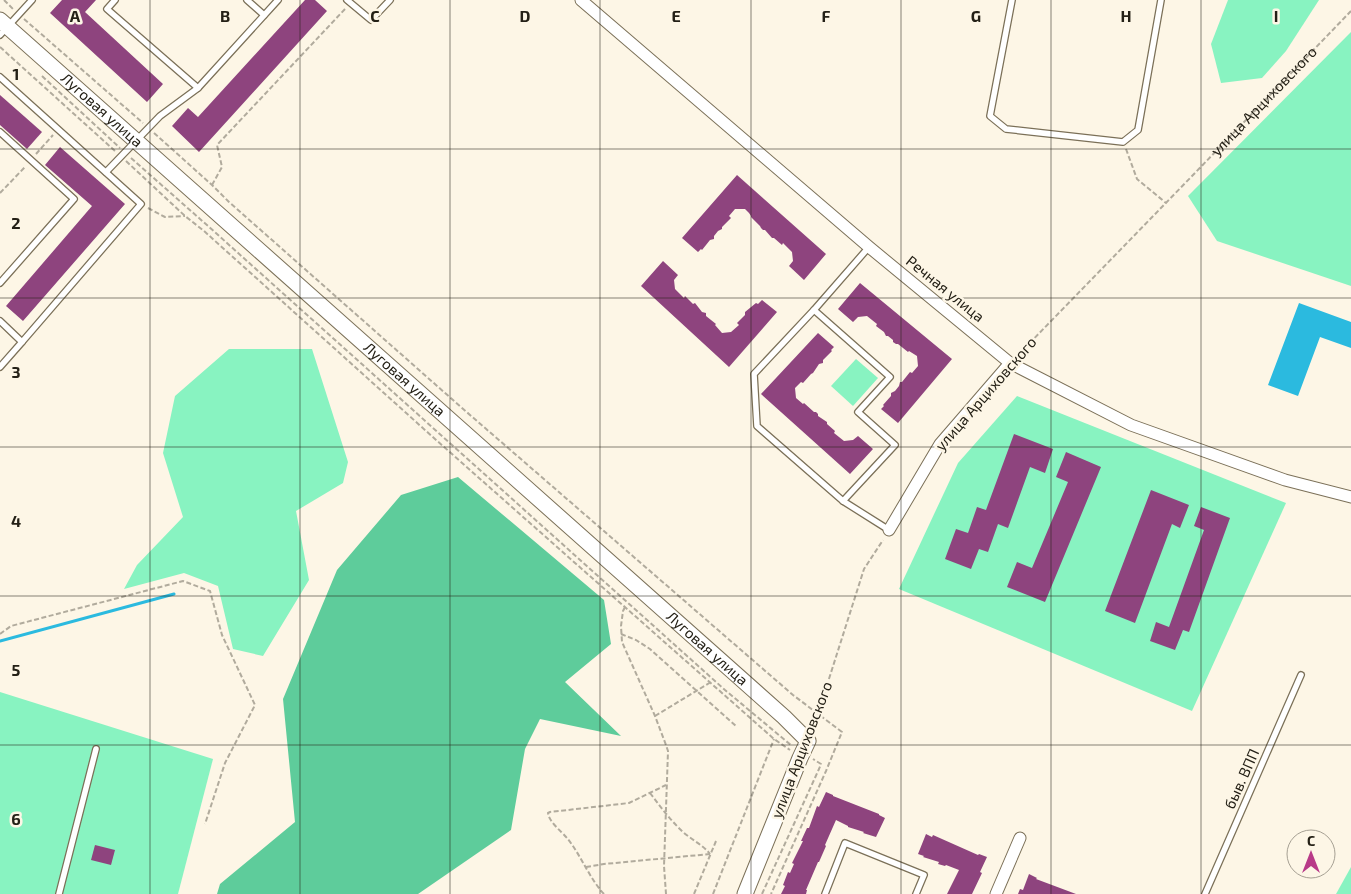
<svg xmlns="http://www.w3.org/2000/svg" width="1351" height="894" font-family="'Exo 2',sans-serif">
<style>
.green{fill:#88f3c1}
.forest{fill:#5ecc9b}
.water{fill:#2bbadf}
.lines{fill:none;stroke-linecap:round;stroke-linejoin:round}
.stream{stroke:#2bbadf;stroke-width:3}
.building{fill:#8e447e}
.lane-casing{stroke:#7b7058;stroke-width:8}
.street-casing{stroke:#7b7058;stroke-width:13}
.secondary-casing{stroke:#7b7058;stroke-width:17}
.path{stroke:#b1ab9d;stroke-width:2;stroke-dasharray:5 2.5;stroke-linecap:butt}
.lane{stroke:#fff;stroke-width:5.5}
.street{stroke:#fff;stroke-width:11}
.secondary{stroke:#fff;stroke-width:15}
.grid{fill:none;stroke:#242016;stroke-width:1;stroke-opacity:0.55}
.labels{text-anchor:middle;stroke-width:5;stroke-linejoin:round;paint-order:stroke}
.street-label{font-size:15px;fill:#242016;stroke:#fdf6e6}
.grid-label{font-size:16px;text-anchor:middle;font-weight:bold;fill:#242016;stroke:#fdf6e6;stroke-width:5;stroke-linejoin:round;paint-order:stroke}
</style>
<rect width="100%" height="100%" fill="#fdf6e6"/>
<g class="green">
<polygon points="1228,0 1319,0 1286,51 1262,78 1221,83 1211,44"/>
<polygon points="1351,32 1351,286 1217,241 1188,196"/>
<polygon points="229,349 312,349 348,462 343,483 296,511 309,580 263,656 233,649 218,586 184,573 124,589 137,565 183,517 163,453 175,396"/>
<polygon points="856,359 878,378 853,406 831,386"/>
<polygon points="1017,396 1286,503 1192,711 899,589 958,463"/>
<polygon points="0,692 213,759 178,894 0,894"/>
<polygon points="1351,867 1351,894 1336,894"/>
</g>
<polygon class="forest" points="458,477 604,600 611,644 565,682 621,736 540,719 525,749 511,830 418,894 217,894 220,884 295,822 283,699 337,570 401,495"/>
<polygon class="water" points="1299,303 1351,322 1351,348 1320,337 1298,396 1268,385"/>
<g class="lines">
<polyline class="stream" points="0,641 174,594"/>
</g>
<g class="building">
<polygon points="62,0 96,0 85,12 163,84 147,102 50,13"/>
<polygon points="305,0 315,0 327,11 199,152 172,126 188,108 198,117"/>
<polygon points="0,95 42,132 27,149 0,125"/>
<polygon points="60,147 125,204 23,321 6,306 92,206 45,165"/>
<polygon points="737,175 826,254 804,280 789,266 793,261 792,252 783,243 782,245 774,238 772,238 765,230 763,230 761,228 760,226 751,217 751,216 749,213 745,209 735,209 729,216 731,218 722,227 722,229 718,231 714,236 714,239 710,240 702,250 701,249 698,252 682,238"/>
<polygon points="663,261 678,275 674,280 675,289 684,298 685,296 693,304 695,303 702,312 706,313 706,316 716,324 715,325 722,333 731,332 739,325 737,323 745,315 745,312 756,303 758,304 762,300 777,312 729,367 641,286"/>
<polygon points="860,283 952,359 898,423 881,409 884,406 883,405 891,396 891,393 895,391 899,386 900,382 902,382 910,372 912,373 918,366 917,356 909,351 908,352 898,344 896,344 893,342 893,340 888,336 886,336 884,332 876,326 877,324 867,316 858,317 853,322 838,309"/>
<polygon points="818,333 834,347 831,350 832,351 823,360 823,363 819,364 813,373 811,374 803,383 801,382 795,388 796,398 803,404 804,403 814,412 816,412 818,414 818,416 827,422 827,424 835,431 834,433 844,441 853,440 858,436 873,449 850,474 761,394"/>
<polygon points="1014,434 1053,449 1045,473 1030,467 1008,528 998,524 988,552 979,549 971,569 945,559 956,529 968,533 977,507 986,510"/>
<polygon points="1066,452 1101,467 1045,602 1007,587 1017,562 1032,568 1068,482 1056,477"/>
<polygon points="1151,490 1189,505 1180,528 1172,524 1135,623 1105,611"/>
<polygon points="1201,507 1230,518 1189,632 1183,630 1175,650 1150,641 1156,622 1169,627 1204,530 1194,526"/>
<polygon points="826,792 833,795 833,796 879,814 879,815 885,818 876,837 863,833 864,832 848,827 848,826 836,820 825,845 826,846 819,862 818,862 806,890 807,890 806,894 781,894 785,886 783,885 788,872 790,873 794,864 792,863 803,841 801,841 807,828 809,828 817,806 819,807"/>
<polygon points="926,834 932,837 933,835 978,855 979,854 987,857 980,872 982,873 972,894 947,894 959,870 946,865 945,866 938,864 939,862 923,857 924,856 918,854"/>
<polygon points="95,845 115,850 111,865 91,860"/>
<polygon points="1029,874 1037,878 1036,879 1076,894 1018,894 1020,889 1023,890"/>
</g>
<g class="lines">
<defs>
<g id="lane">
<polyline points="115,0 107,9 198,88"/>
<polyline points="247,0 264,15"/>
<polyline points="347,0 371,20 390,0"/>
<polyline points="1012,0 990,116 1006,129 1123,142 1138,130 1161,0"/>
<polyline points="0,35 32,0"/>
<polyline points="0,77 141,204 22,342"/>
<polyline points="0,132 74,199 0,283"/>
<polyline points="106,172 160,116 198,88 278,0"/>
<polyline points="869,247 814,310 754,374 757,426 843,501 889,530"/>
<polyline points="814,310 890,377 858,412 895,445 843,501"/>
<polyline points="0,321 22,342 0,367"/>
<polyline points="59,894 96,749"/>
<polyline points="825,894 845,843 924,875 916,894"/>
<polyline points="1205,894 1301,675"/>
</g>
<g id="street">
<polyline points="581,0 869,247 1010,363 1131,425 1285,480 1351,497"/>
<polyline points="889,530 940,444 1010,363"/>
<polyline points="996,894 1020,838"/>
</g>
<g id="secondary">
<path id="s2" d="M 0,20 L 784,717 L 808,741 L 800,758 L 745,894"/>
</g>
</defs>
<use href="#lane" class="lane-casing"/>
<use href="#street" class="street-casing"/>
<use href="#secondary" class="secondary-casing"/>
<g class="path">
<polyline points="4,0 13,9"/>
<polyline points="24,19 143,123"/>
<polyline points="0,47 115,151"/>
<polyline points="42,76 120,148"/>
<polyline points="154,133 212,185 229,202 462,408 793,695 842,732 826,771 771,894"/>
<polyline points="1126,149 1137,179 1166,203"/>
<polyline points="36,154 53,135"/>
<polyline points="131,158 208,226 725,690 792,746"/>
<polyline points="126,161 185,216 204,231 435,439 774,739 790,750"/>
<polyline points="212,185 222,167 217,145 345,9"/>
<polyline points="0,193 25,167"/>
<polyline points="148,208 165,217 185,216"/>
<path id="s1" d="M 1019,354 L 1194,174 L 1351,11"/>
<polyline points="625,607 623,611 621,626 622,642 655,716 666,745 668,751 664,866 666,894"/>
<polyline points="0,634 11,626 183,581 210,591 222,635 255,705 225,763 205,824"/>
<polyline points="621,634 636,640 650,649 737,727"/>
<polyline points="655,716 711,682"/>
<polyline points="813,729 864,569 883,540"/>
<path d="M 650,793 C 660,806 670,820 683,832 C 692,840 703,845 710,854"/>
<polyline points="586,867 604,864 710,854"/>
<path d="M 604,894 C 589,878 581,855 567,838 C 561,831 549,822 548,813 L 550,812 L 629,803 L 666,785"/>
<polyline points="694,894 716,841"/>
<polyline points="713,894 774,739"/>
<polyline points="762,894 819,769 821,764 813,759"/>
</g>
<use href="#lane" class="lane"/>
<use href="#street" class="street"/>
<use href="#secondary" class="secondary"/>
</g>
<path class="grid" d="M 150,0 L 150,894M 300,0 L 300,894M 450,0 L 450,894M 600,0 L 600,894M 751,0 L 751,894M 901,0 L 901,894M 1051,0 L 1051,894M 1201,0 L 1201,894M 0,149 L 1351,149M 0,298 L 1351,298M 0,447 L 1351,447M 0,596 L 1351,596M 0,745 L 1351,745"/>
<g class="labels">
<g class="street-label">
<text dy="5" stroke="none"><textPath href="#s1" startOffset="352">улица Арциховского</textPath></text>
<text dy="5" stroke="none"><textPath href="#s2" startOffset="136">Луговая улица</textPath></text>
<text transform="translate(945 289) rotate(39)" y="5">Речная улица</text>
<text dy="5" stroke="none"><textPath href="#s2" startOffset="541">Луговая улица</textPath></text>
<text transform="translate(986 394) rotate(-49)" y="5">улица Арциховского</text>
<text dy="5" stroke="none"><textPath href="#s2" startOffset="946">Луговая улица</textPath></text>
<text transform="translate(802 750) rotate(-69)" y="5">улица Арциховского</text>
<text transform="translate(1242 779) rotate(-66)" y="5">быв. ВПП</text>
</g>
</g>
<g class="grid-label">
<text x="75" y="22">A</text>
<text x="225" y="22">B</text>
<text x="375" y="22">C</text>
<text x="525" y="22">D</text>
<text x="676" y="22">E</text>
<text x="826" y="22">F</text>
<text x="976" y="22">G</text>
<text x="1126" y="22">H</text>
<text x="1276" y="22">I</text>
<text x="16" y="80">1</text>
<text x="16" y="229">2</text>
<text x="16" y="378">3</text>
<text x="16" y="527">4</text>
<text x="16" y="676">5</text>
<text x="16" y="825">6</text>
</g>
<g transform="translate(1311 854)"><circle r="24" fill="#fdf6e6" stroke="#a6a093"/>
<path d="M0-4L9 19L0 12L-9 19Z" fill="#b83a88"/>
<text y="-8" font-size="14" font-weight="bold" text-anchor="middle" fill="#242016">С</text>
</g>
</svg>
